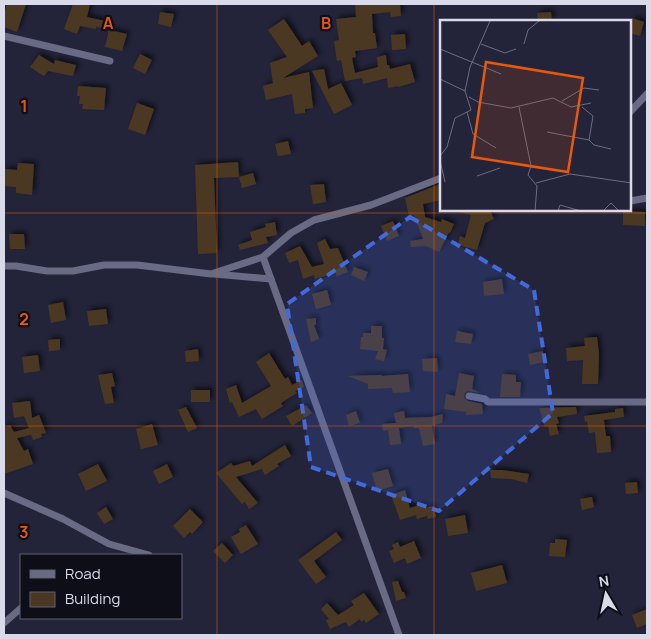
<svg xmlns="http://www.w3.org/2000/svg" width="651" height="639" font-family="Manrope,sans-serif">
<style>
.building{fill:#4b3824;filter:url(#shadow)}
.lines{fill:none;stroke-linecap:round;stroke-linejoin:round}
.minor{stroke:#696b85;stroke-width:7}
.marked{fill:#436adc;fill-opacity:0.2;stroke:#436adc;stroke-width:4;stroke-dasharray:10 6;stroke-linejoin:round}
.grid{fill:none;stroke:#e8590c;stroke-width:1;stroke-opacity:0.55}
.inset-road{fill:none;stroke:#6c6d80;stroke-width:1}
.view{fill:#e8590c;fill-opacity:0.15;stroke:#e8590c;stroke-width:2.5}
.inset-edge{fill:none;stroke:#dadbea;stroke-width:2.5}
.grid-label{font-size:16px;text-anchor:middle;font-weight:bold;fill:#e8590c;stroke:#0e0e18;stroke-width:4.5;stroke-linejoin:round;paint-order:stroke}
</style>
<defs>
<filter id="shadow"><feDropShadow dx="3" dy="-3" stdDeviation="2.5" flood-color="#0009"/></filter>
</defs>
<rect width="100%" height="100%" fill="#23243a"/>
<g class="building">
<polygon points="7,4 26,4 17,32 4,27 4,14"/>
<polygon points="73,4 90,4 87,17 105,21 103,28 96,27 96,29 80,26 77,34 64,29"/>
<polygon points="355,4 400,4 401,16 391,17 390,12 372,14 373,33 375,33 377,48 355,51 356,57 352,58 355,73 378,67 377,57 386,55 387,65 389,65 390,69 410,64 415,82 398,87 398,86 388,88 387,78 363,84 362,78 345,81 341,60 337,61 334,41 339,40 336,19 356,17"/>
<polygon points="160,12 174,14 171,27 158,24"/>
<polygon points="551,12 552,21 538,21 537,13"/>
<polygon points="632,18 644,22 640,36 630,33"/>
<polygon points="284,19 302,46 309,41 318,56 283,78 309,72 313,108 305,109 305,113 295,114 292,94 266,100 263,86 273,83 270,63 287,57 268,30"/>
<polygon points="109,30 127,34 122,51 105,47"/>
<polygon points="405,34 406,49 392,50 391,35"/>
<polygon points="140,54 152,60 145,74 133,68"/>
<polygon points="39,55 54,64 55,60 76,65 73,76 48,71 44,76 30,67"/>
<polygon points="324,69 328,89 341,83 352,105 334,114 312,71"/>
<polygon points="78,86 106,88 104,110 82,109 83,104 79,104 80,96 77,96"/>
<polygon points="137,103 154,109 145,135 128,129"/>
<polygon points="288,141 291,154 278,156 275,144"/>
<polygon points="238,162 239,177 214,178 217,253 198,254 195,165"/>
<polygon points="18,163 34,164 32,195 16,193 16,187 4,186 4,169 17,170"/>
<polygon points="253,173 256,184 242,188 239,177"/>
<polygon points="324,184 326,202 313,204 310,185"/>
<polygon points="440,184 441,200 423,204 425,217 441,222 442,219 454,224 450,233 449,232 439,252 426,246 411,247 410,241 423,239 414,215 409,216 405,198"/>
<polygon points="459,210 490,210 494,219 485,223 477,250 458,245 460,236 465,238 471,215 459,212"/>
<polygon points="623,211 645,212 645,226 623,225"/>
<polygon points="393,221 399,236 387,241 381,226"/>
<polygon points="275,222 277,235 266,237 268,243 240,250 238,245 252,240 250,232 266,227 265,224"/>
<polygon points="9,234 24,234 25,249 10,249"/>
<polygon points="325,239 330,249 338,248 348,272 337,276 336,273 315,279 314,275 303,279 298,260 289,263 285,253 300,246 312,267 324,264 317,243"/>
<polygon points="354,267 368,272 364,281 351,275"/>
<polygon points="502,279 504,294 484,296 483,282"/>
<polygon points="327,290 331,305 316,309 312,294"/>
<polygon points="63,302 66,320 51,323 48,305"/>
<polygon points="106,309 108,324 89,326 87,311"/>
<polygon points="316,318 316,325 314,325 319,339 311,342 306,319"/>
<polygon points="371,326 382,326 382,338 384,338 383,349 387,350 384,361 375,359 378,351 360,349 361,337 363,337 363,333 371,333"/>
<polygon points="457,331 473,334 471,344 455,342"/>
<polygon points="597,337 599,354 598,384 582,384 583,360 567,361 566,348 585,346 584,338"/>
<polygon points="60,339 60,350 49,351 48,340"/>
<polygon points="198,349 199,361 186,362 185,351"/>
<polygon points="543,351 544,362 530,365 528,354"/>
<polygon points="269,353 285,379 288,377 292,385 302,380 304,387 295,391 297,393 281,403 283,406 262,419 256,409 239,417 232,402 230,403 226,389 236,385 242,403 271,386 256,362"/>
<polygon points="38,355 40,371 24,373 22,357"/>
<polygon points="437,358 438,372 423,371 422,359"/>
<polygon points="112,373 115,386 111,387 114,403 105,404 98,375"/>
<polygon points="459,373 474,376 472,389 480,393 468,391 465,393 464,397 468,401 482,404 483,414 466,415 466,412 444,409 446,394 455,396"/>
<polygon points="408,374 410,392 393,393 392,388 368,389 368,384 348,376 382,375 382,376"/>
<polygon points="502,374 516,375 516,382 521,382 520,397 500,397"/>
<rect x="191" y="390" width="19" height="12"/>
<polygon points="30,401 32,418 39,415 46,433 41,434 42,437 33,440 31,435 17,438 24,451 28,449 33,464 4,474 4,428 10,425 14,432 29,428 24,416 14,418 12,403"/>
<polygon points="306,405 312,413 292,426 286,416"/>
<polygon points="186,407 197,428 188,432 178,410"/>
<polygon points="576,407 577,414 557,417 559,423 556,424 559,434 550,436 548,426 545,427 539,408"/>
<polygon points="623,408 624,417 604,420 606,436 610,436 611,452 597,453 595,432 589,433 587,421 585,422 584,416 615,412 615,409"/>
<polygon points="356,411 360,423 349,426 346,415"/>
<polygon points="404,411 405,418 431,417 443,414 442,423 432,426 435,444 423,446 419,428 414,428 414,426 399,428 401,444 390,445 388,430 383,431 382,424 396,423 394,413"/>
<polygon points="152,424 158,445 141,449 136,429"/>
<polygon points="285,445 291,456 277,464 279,466 265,475 262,469 236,477 258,503 249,509 245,502 242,504 216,473 231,463 233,466 250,461 252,466"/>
<polygon points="98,464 107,481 86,491 78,474"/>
<polygon points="167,464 173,477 159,484 153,471"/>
<polygon points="388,469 393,486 377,491 372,473"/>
<polygon points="490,470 502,470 529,474 527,483 512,479 491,478"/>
<polygon points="637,482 638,493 626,494 625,483"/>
<polygon points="405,490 410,508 423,504 424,508 434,506 436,517 428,519 427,516 417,519 416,515 400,520 391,495"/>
<polygon points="592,497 594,507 582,510 580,499"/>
<polygon points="106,507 113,519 104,524 97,513"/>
<polygon points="190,509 203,522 192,534 190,532 184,538 173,526"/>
<polygon points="465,515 468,533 448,536 445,519"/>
<polygon points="246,525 258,544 241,554 231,537 240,532 239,529"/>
<polygon points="336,532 342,540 314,561 326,577 316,584 298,560"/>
<polygon points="555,539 567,540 565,557 549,556 550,543 555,543"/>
<polygon points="414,541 421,558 407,564 405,558 394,563 389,551 394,549 392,545 398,542 400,547"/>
<polygon points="222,543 233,555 225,563 213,551"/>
<polygon points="502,565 507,583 476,591 471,573"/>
<polygon points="398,581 402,592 404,592 406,598 396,601 392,582"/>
<polygon points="364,593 379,614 366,623 364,620 361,622 360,619 349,627 346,622 330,629 326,620 329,619 321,609 327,603 338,615 354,605 351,601"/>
<polygon points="647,609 647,624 637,628 632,615"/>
</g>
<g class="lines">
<g class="minor">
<polyline points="4,36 110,61"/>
<polyline points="630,112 647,94"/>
<polyline points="630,201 647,198"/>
<polyline points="263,257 399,635"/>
<polyline points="4,266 16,266 47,271 73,271 104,265 137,265 211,274 263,257 291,233 314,220 371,205 441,178"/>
<polyline points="214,274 271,279"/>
<polyline points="469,396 485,399 488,402 647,402"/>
<polyline points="4,493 63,519 109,544 149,555"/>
<polyline points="4,623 21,608"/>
</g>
</g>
<path class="marked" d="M 410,217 L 534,290 L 553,413 L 439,511 L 311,467 L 287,304 Z"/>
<path class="grid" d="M 217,4 L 217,635M 434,4 L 434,635M 4,213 L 647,213M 4,426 L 647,426"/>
<g transform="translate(440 20)">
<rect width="191" height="191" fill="#23243a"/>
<path class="inset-road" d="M 41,24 L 65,33 L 76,29M 84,24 L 88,10 L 99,1M 0,29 L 61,54M 0,59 L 25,71M 29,77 L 38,82 L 71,88 L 113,78 L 131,87 L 151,83M 122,81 L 144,68 L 159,70M 79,87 L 91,146 L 88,155 L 97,166 L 95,191M 142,87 L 153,96 L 149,120M 27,92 L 33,114 L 56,128M 107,112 L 149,120 L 154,125 L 171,129M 0,136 L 7,127 L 15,98 L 31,90 L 25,71 L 30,47 L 50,1M 0,140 L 5,162M 37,156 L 60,148M 96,163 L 130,154 L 192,163M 118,191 L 120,185 L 141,191M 163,191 L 171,183 L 179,191"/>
<path class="view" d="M 46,42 L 143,58 L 128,152 L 32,137 Z"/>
<rect width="191" height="191" class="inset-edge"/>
</g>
<g class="grid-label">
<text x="108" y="29">A</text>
<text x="326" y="29">B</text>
<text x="24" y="112">1</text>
<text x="24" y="325">2</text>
<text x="24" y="538">3</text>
</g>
<rect width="651" height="639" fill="none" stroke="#dadbea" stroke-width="10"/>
<rect x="20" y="554" width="162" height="65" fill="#0e0e18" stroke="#60606c"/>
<rect x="30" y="570" width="25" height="8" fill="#696b85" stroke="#60606c"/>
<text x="65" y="579" font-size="15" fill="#dadbea">Road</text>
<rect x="30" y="592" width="25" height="15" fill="#4b3824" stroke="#60606c"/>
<text x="65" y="604" font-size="15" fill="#dadbea">Building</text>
<g transform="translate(606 594) rotate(351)" stroke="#0e0e18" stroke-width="4" paint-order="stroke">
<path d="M0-4L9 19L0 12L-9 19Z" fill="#dadbea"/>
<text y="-8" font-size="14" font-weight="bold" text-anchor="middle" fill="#dadbea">N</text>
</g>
</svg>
